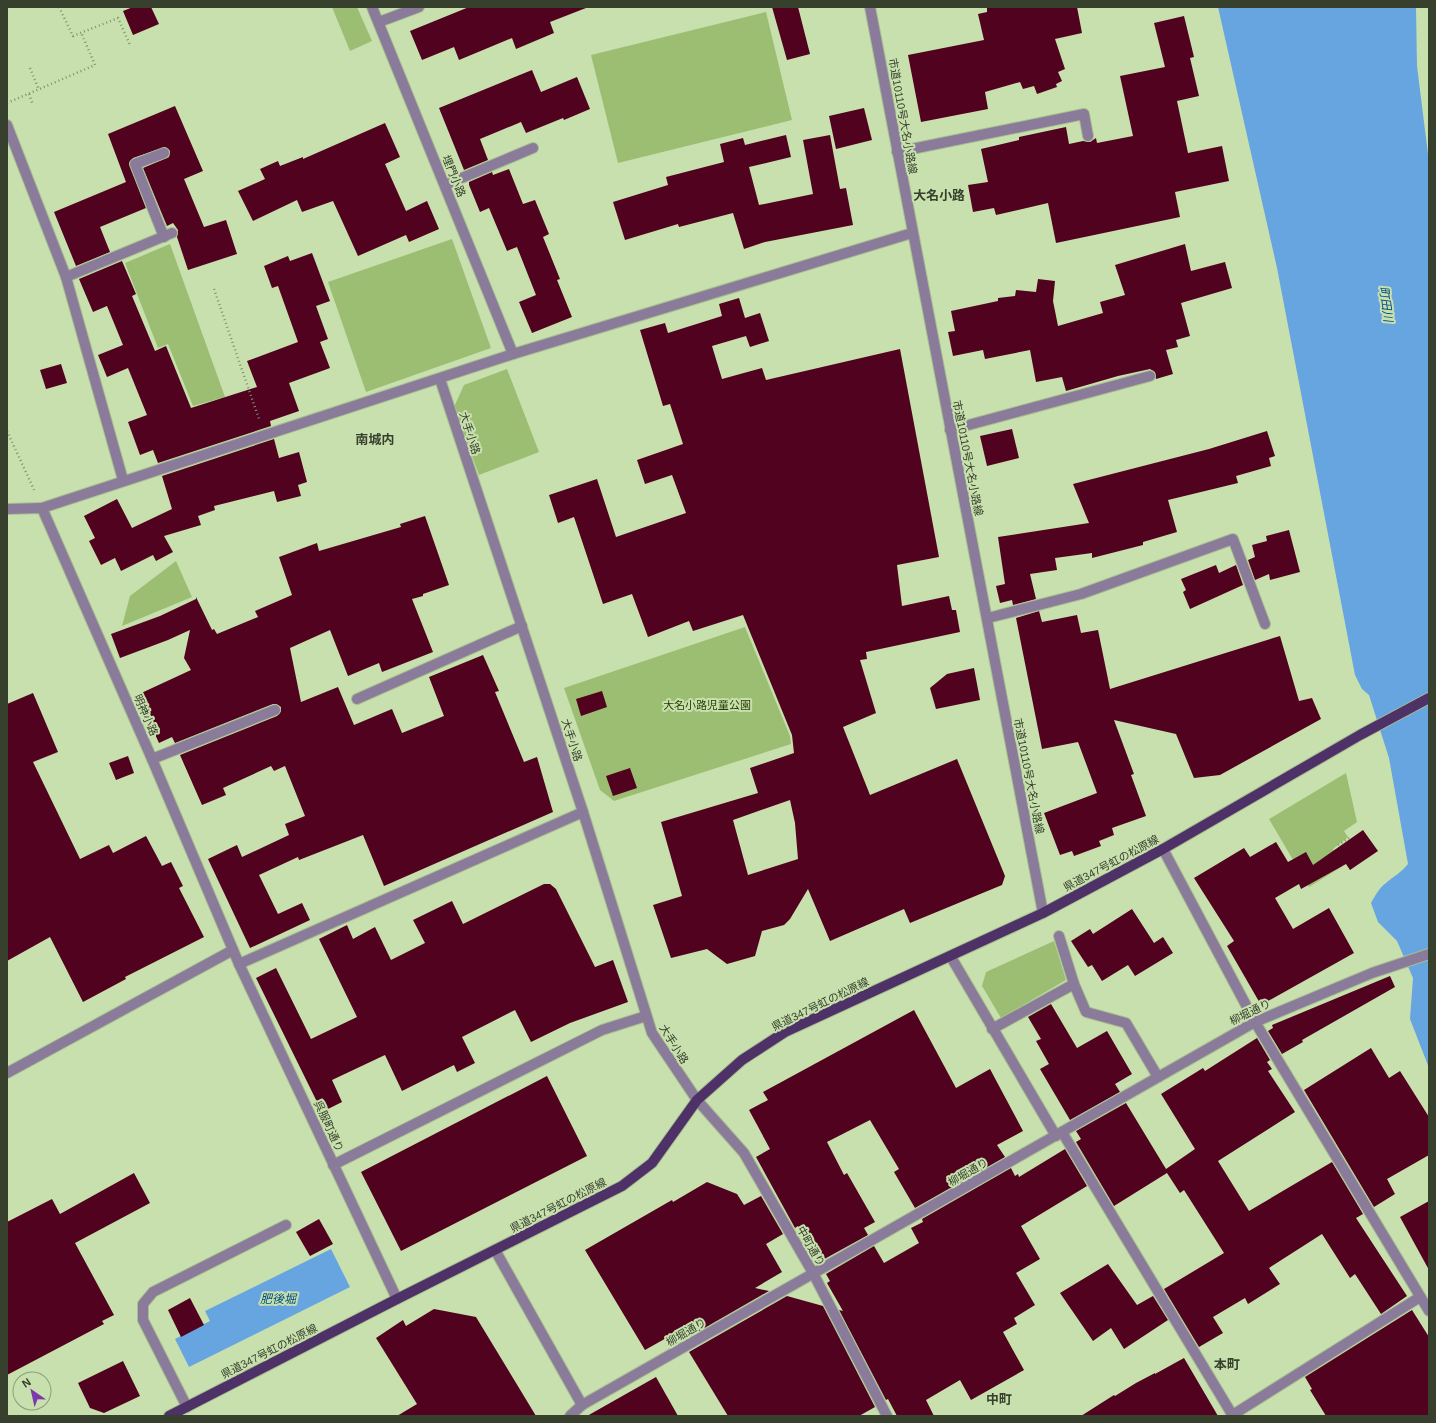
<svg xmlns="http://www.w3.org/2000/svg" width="1436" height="1423" font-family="Arial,'Noto Sans JP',sans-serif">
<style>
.green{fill:#9cbe72}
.water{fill:#67a5e1}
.building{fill:#50021e;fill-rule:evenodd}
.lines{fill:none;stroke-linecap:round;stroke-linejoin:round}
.minor-casing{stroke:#a8bd91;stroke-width:12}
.major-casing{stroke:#a8bd91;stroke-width:12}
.path{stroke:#80916e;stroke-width:2.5;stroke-dasharray:1 3;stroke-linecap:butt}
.minor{stroke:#8b7b9a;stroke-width:10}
.major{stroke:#4e3166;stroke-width:10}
.labels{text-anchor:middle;stroke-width:4;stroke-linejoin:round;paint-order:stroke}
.street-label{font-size:11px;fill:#36402c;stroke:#c8e0ae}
.park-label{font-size:11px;fill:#293e04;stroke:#c8e0ae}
.water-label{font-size:12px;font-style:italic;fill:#004c83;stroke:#c8e0ae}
.quarter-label{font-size:13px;font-weight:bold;fill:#36402c;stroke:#c8e0ae}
</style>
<rect width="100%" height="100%" fill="#c8e0ae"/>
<g class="green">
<polygon points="332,7 357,7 372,41 350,51"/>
<polygon points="766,12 792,120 618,163 591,55"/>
<polygon points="452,239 491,348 366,392 328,282"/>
<polygon points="170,244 225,397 193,406 168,344 158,348 125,263"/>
<polygon points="507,369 539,452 479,475 454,407 464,385"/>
<polygon points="176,561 192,597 122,626 130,596"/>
<polygon points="745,627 790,736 791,744 614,801 600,790 564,688"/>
<polygon points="1346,773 1357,822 1344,831 1348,837 1333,849 1343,866 1309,887 1269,819"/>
<polygon points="1054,941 1066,980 1001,1018 982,986 986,972"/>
</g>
<g class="water">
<path d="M 1218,7 L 1416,7 L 1417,66 L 1429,162 L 1429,1068 L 1410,1019 L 1413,978 L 1397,941 L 1378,922 L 1371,903 C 1375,896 1379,888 1386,883 C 1394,876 1401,873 1408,864 L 1389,758 L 1369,695 L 1362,689 L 1355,675 L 1277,268 Z"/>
<polygon points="331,1249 350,1287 189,1367 175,1339 210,1321 205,1311"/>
</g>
<g class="building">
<polygon points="133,7 151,7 159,24 133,35 123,11"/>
<polygon points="469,7 585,7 586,8 550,22 554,33 516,49 512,38 459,60 454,47 422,60 410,31"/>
<polygon points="772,7 798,7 810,54 787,60"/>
<polygon points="987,7 1077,7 1082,33 1055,39 1065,69 1058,72 1062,81 1056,84 1057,87 1037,94 1034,86 1023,89 1020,82 985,92 988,109 921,122 908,55 984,40 978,14 987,12"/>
<polygon points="1184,16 1194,57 1190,58 1199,96 1177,101 1188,153 1222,146 1229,181 1175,192 1180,217 1056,243 1048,203 996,215 994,208 973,212 968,185 988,182 981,149 1019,140 1019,137 1066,127 1069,144 1083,141 1090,142 1096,138 1097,143 1133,136 1120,76 1165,67 1154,23"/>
<polygon points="532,70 541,92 577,77 590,109 564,120 563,118 526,133 521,122 480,139 488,160 464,170 439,108"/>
<polygon points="175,106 203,171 184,179 204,227 226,220 237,254 188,270 177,237 178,230 173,223 167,226 143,168 169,157 170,151 165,147 133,158 129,163 146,208 100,227 110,252 76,266 54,212 126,182 108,134"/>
<polygon points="864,108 872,140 836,149 829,116"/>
<polygon points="385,123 400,157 385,164 406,211 427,201 439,229 409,242 406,235 358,256 333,201 302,212 297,200 253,221 238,191 265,179 260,169 278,161 280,166 303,157 303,159"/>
<polygon points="786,135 791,157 749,167 759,205 813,194 803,140 830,135 840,189 846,188 853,225 765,242 744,249 733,213 679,227 678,224 625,240 613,202 668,185 666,177 724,162 720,144 743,138 745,145"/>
<polygon points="509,169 523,204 535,200 549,234 543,237 560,279 557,280 572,317 532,333 519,302 536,295 517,247 507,251 489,208 480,212 469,185 469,182 492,172 493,175"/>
<polygon points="1185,244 1191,271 1225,262 1232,288 1181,303 1190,336 1176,340 1178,347 1166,350 1173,374 1156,379 1155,372 1150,369 1118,376 1066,391 1062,377 1036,382 1030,350 985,359 983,350 953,356 948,332 955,331 951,311 998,301 998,298 1015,296 1016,290 1036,292 1038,279 1055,281 1053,301 1058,326 1103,313 1100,302 1125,295 1115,265"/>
<polygon points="312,253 330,301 316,306 328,339 320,342 330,368 289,383 299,411 270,421 271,426 158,463 153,450 140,455 128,422 147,415 128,368 107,377 98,355 123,345 107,306 93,312 79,279 122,261 136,294 132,296 155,351 166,346 191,408 257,387 247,361 298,342 278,286 272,288 264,266 288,256 290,261"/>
<path d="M 739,298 L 745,318 L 760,313 L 769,341 L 750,347 L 746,336 L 712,346 L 722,379 L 762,368 L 766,380 L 900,349 L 939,557 L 897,565 L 902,606 L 949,596 L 952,610 L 956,610 L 960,632 L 866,652 L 867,659 L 860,660 L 876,713 L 843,727 L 870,795 L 957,759 L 1005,876 L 1002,885 L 910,923 L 904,909 L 830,941 L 808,889 L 790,919 L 784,925 L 762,931 L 755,956 L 727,964 L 707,949 L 671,958 L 653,905 L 682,896 L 661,822 L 758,793 L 750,768 L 794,753 L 792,735 L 743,615 L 693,631 L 689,621 L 648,637 L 632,594 L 603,604 L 574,517 L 558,523 L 549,495 L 597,479 L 616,537 L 686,513 L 672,475 L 645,484 L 637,460 L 683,444 L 670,404 L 663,406 L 640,330 L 665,323 L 668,333 L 722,316 L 719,304 ZM 790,800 L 795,823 L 798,859 L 748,875 L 733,820 Z"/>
<polygon points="61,364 67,383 46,389 40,370"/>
<polygon points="1012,429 1019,458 987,466 980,436"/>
<polygon points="1267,431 1275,456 1269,458 1271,466 1236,476 1238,483 1168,500 1177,532 1143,542 1143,545 1092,558 1092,553 1055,558 1057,570 1030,574 1036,599 1013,605 1012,600 1000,603 996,586 1005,584 998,537 1089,523 1073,484 1209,449"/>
<polygon points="274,439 279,458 299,452 307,482 298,485 301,496 277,502 274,491 214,506 215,510 198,516 201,525 164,536 173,552 156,561 153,555 121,571 115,558 101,565 89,541 95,538 84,516 117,499 132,528 172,509 162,476"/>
<polygon points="425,516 449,585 423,594 423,596 412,599 433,652 382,672 379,663 348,676 330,630 290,648 301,702 338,687 354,725 392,709 402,733 444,716 429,677 483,655 499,691 495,692 524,762 537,757 553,812 384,886 363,835 299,860 298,857 259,875 278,914 302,903 310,920 250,948 208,859 237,845 242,857 289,835 285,824 305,816 285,766 274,771 271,766 223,788 226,795 202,805 180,755 277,716 281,711 281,707 276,704 273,704 175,743 172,737 159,743 137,695 191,670 184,658 190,630 168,640 120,658 111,634 160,616 196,599 196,597 212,630 214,629 217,634 258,617 255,611 292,595 279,557 317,543 319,551 401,527 400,524"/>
<polygon points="1289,530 1300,572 1270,580 1269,574 1255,580 1248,560 1255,557 1252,545 1267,541 1266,536"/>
<polygon points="1216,565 1219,573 1236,565 1243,585 1190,609 1183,592 1186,590 1181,579"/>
<polygon points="1039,611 1042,622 1077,615 1081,633 1098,630 1110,689 1280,636 1299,701 1312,698 1321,719 1220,775 1194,778 1176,734 1114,720 1134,774 1131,775 1146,816 1112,828 1114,835 1099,841 1101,846 1074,856 1072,851 1060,855 1044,813 1097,793 1078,742 1042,749 1016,618"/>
<polygon points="974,668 980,700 936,709 930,688 947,674"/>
<polygon points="602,691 607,707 581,716 576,699"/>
<polygon points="33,693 58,752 33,762 80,859 109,845 113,853 146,836 162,866 171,862 183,886 179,888 204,937 125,977 126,979 83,1002 50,937 7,961 7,704"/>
<polygon points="128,756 134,773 116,780 109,763"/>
<polygon points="630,768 637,788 613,796 606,776"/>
<polygon points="1363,830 1378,851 1350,870 1346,864 1301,889 1299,884 1275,898 1293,929 1329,908 1354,953 1261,1005 1227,946 1234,941 1194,878 1244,848 1250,857 1276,842 1288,862 1306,852 1313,865"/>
<polygon points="544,884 550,884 556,889 595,967 613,960 628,1002 570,1023 531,1042 515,1010 462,1037 475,1063 457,1072 454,1065 402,1091 385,1055 332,1080 342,1102 322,1112 256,978 276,968 311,1039 357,1017 319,939 347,925 353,939 375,927 391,960 425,943 413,920 452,901 463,924"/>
<polygon points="1132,909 1154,943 1163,937 1173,953 1135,976 1128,965 1102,981 1092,965 1088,967 1071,941 1090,929 1093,934"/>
<polygon points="1390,976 1395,987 1302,1040 1303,1042 1282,1054 1268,1031 1273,1028 1272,1025"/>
<polygon points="1051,1004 1077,1048 1107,1031 1132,1074 1115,1084 1120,1092 1070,1120 1040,1069 1049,1064 1036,1041 1041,1039 1028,1017"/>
<polygon points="914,1010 956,1088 990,1069 1023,1131 997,1145 1005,1157 915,1208 894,1172 899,1169 870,1120 827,1142 844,1175 847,1173 875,1222 864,1228 868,1235 819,1262 798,1226 795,1228 756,1157 770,1149 749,1110 768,1100 763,1092"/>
<polygon points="1257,1038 1270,1060 1267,1062 1272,1069 1268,1071 1295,1112 1218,1161 1249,1211 1332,1162 1363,1214 1356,1218 1407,1296 1381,1314 1355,1274 1350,1278 1322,1234 1269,1268 1280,1284 1248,1304 1245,1298 1213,1317 1223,1333 1199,1347 1164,1289 1224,1253 1184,1190 1180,1193 1167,1173 1114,1206 1076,1142 1081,1139 1076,1131 1126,1103 1166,1169 1195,1149 1161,1094 1203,1068 1205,1071"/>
<polygon points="1371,1048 1389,1078 1400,1071 1429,1117 1429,1155 1387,1179 1395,1194 1374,1207 1304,1090"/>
<polygon points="547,1076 587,1156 401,1251 361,1172"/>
<polygon points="1065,1149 1087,1186 1021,1226 1040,1259 1016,1273 1035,1305 1014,1318 1017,1324 1003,1332 1024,1370 971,1400 960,1380 926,1400 934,1416 897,1416 888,1399 886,1400 839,1310 843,1311 827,1283 830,1281 826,1274 874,1246 884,1263 919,1243 911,1228 923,1222 922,1219 1011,1168 1015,1176 1018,1174 1019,1177"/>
<polygon points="134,1173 150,1203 75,1243 114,1315 102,1321 104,1324 7,1375 7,1222 52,1199 60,1214"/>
<polygon points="707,1182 737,1194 744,1205 761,1196 783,1234 766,1244 782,1272 755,1288 769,1291 682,1341 677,1332 645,1350 585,1250 672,1200 673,1202"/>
<polygon points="1429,1201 1429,1270 1400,1217"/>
<polygon points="319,1219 333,1244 310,1256 296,1232"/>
<polygon points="1108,1264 1137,1305 1153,1296 1168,1320 1124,1349 1111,1328 1093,1341 1060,1293"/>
<polygon points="787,1296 823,1306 875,1407 859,1416 728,1416 689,1352"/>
<polygon points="190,1298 204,1325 181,1337 168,1310"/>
<polygon points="434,1309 476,1317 536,1416 397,1416 417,1404 376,1338 403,1320 406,1326"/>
<polygon points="1412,1310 1429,1337 1429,1416 1326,1416 1310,1390 1312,1389 1305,1377"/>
<polygon points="1184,1358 1218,1416 1081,1416 1114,1395 1115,1396 1136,1383 1155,1373 1155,1374"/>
<polygon points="123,1361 140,1396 104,1413 90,1408 78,1383"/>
<polygon points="656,1377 678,1416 587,1416"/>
</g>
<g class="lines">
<defs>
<g id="minor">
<polyline points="372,7 513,354"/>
<path d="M 870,7 C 926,310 986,611 1043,913"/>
<polyline points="379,22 419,7"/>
<polyline points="7,125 66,277 123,480"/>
<polyline points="897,152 1084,114 1088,136"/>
<polyline points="164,153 135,164 164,237"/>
<polyline points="445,185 533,148"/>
<polyline points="66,277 172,233"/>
<polyline points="440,379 583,812 652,1033 697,1100 744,1153 813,1273 887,1416"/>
<polyline points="950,430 1150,376"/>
<polyline points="42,508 513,354 912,233"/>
<polyline points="7,509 42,508 152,759 239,964 397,1299"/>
<polyline points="988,618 1081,594 1233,539 1265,624"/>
<polyline points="357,699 522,626"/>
<polyline points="152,759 275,710"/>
<polyline points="1163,849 1255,1022 1429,1311"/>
<polyline points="1059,936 1074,984 1086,1012 1126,1023 1158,1077"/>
<polyline points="951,957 1056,1136"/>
<polyline points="239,964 583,812"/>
<polyline points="992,1029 1074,984"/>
<polyline points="7,1073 233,950"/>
<polyline points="1062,1132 1233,1416"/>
<polyline points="333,1165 602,1030 646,1016"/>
<polyline points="495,1250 582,1405"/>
<polyline points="187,1407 143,1320 143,1304 153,1292 286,1225"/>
<polyline points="570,1416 582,1405 1255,1022 1372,973 1429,954"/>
<polyline points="1231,1416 1420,1297"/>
</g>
<polyline id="major" points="169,1416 397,1299 622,1186 652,1163 697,1100 742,1060 785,1032 1043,913 1163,849 1360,735 1429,698"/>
</defs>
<use href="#minor" class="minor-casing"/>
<use href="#major" class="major-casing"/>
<g class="path">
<polyline points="59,7 73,36 118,18 130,45"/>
<polyline points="30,68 39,90"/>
<polyline points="29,94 33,105"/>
<polyline points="7,103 95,65 81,32"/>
<polyline points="214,289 259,419"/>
<polyline points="7,431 35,492"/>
<polyline points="1338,845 1349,838"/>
</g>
<use href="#minor" class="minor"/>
<use href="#major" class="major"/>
</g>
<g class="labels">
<g class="street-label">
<text transform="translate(903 116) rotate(80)" y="4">市道10110号大名小路線</text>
<text transform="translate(454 176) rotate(68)" y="4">埋門小路</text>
<text transform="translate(470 433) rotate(72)" y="4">大手小路</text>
<text transform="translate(968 458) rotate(79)" y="4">市道10110号大名小路線</text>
<text transform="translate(146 715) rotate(66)" y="4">明神小路</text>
<text transform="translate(572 740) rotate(72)" y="4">大手小路</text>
<text transform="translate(1029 776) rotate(79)" y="4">市道10110号大名小路線</text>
<text transform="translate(1111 863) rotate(-28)" y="4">県道347号虹の松原線</text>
<text transform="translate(820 1004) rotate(-26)" y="4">県道347号虹の松原線</text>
<text transform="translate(1250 1012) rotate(-26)" y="4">柳堀通り</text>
<text transform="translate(674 1044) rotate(58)" y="4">大手小路</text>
<text transform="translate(329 1126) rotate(65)" y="4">呉服町通り</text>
<text transform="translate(968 1172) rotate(-30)" y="4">柳堀通り</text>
<text transform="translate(558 1205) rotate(-27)" y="4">県道347号虹の松原線</text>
<text transform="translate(811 1246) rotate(60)" y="4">中町通り</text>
<text transform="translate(686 1332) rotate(-30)" y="4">柳堀通り</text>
<text transform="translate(269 1351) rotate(-27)" y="4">県道347号虹の松原線</text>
</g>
<g class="park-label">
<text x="707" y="709">大名小路児童公園</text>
</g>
<g class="water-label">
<text transform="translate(1386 304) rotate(82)" y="4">町田川</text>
<text x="278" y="1303">肥後堀</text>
</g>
<g class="quarter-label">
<text x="939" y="200">大名小路</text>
<text x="375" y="444">南城内</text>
<text x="1227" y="1369">本町</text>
<text x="999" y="1404">中町</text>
</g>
</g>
<rect width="1436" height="1423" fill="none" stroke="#36402c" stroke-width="16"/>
<g transform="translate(32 1391) rotate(326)"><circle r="19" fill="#c8e0ae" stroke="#8ea07a"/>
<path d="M0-3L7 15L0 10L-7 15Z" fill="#7d38ac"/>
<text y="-6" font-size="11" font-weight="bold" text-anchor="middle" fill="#36402c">N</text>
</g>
</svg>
